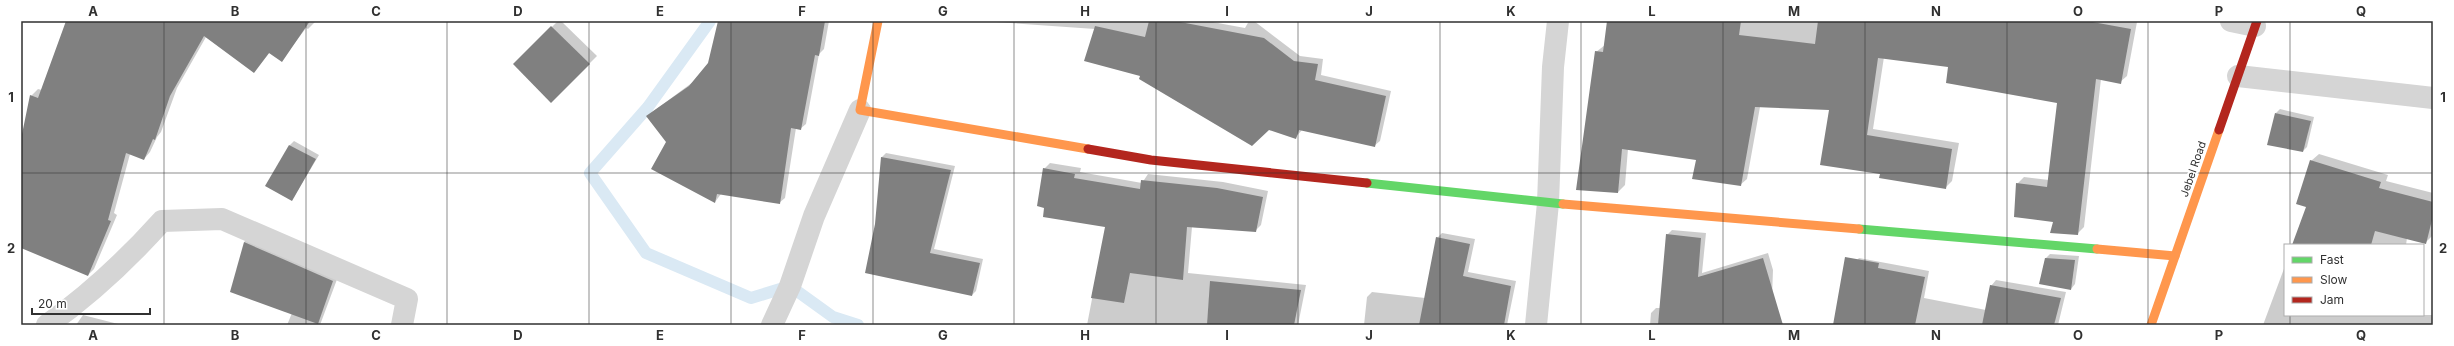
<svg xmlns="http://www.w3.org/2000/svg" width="2454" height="346" font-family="Inter,sans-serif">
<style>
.shadow{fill:#0003}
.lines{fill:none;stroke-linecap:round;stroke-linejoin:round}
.stream{stroke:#dae9f4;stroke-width:12}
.building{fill:#808080}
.street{stroke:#d5d5d5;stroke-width:22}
.fast{stroke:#63d668;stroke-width:9}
.slow{stroke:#ff974d;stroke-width:9}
.jam{stroke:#b3261e;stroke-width:9}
.grid{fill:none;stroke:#313131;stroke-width:1;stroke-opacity:0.55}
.labels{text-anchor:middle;stroke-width:4;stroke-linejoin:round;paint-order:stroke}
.street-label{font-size:11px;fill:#313131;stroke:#fff}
.neatline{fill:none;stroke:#313131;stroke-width:1.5}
.grid-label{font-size:13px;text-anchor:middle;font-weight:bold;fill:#313131}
</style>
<rect width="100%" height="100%" fill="#fff"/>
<g class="shadow">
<polygon points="67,21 316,21 308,29 306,28 282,60 270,52 254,72 206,37 177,88 161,132 157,137 150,152 144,159 130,154 114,213 117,215 94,269 88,275 21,247 21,144 31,96 38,89 42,90"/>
<polygon points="558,21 561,21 597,56 551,102 514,64"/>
<polygon points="719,21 829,21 824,49 819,54 806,124 800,129 796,128 785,198 779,203 721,194 715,202 647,116 693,82 709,63"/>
<polygon points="981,21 1207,21 1245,28 1249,21 1254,21 1300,56 1323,59 1321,75 1391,91 1380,141 1374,146 1302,130 1296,137 1141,76 1095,29"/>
<polygon points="1608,21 2130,21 2137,22 2127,76 2120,82 2101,79 2084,227 2077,234 2054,221 2017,184 2024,177 2049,180 2058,102 1950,66 1884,57 1873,129 1959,143 1952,181 1946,187 1881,173 1830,109 1760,107 1747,179 1740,185 1697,159 1628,149 1625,185 1618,192 1596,52 1605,45"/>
<polygon points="2280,109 2314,117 2307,147 2303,151 2276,113"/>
<polygon points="294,141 319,155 292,200 290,145"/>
<polygon points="886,153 955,166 934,249 983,259 976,291 972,295 876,224 882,157"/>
<polygon points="2319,154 2388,175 2386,181 2433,193 2433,235 2426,242 2407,238 2406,245 2293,245 2308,206 2311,161"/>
<polygon points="1050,163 1081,168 1080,172 1142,183 1148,174 1223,182 1268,191 1261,225 1255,231 1192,227 1188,273 1306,285 1298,325 1087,325 1106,226 1046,207 1044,169"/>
<polygon points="1672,230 1706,233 1702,273 1768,253 1773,270 1771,325 1650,325 1651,313 1656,308 1660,308 1667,235"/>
<polygon points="1442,233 1475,239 1468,272 1516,281 1507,325 1364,325 1367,297 1372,292 1425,298 1437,238"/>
<polygon points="251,236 339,274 320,325 287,325 292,313 244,242"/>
<polygon points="2050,254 2079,256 2075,284 2071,289 2040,283 2046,258"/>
<polygon points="1859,258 1929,271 1924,298 1986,310 1991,286 1996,280 2066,292 2058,325 1839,325 1854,263"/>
<polygon points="2285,266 2285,315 2433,315 2433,325 2263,325"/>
<polygon points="83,315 122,325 76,325"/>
</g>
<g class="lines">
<polyline class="stream" points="710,21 648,107 590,173 646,253 751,298 790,286 833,317 858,325"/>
</g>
<g class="building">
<polygon points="66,21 310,21 282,62 269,53 254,73 204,36 170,96 155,140 153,139 144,160 126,153 108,220 111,221 88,276 21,248 21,139 30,95 38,98"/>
<polygon points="718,21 825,21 819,56 815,55 801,130 791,128 780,204 717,194 715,203 651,169 666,142 646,116 689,86 708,63"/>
<polygon points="1149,21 1175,21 1264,38 1294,61 1318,64 1315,80 1386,96 1375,147 1299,130 1296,139 1269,130 1252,146 1139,79 1140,76 1084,61 1095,26 1145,37"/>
<polygon points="1607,21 1741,21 1739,35 1815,44 1818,21 2087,21 2131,29 2121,84 2096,79 2078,235 2050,233 2053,222 2014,217 2016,183 2047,187 2057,103 1946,83 1948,67 1878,58 1867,135 1952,149 1946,189 1879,178 1880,174 1820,165 1829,110 1755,107 1741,186 1692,179 1696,160 1622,149 1618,193 1576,190 1595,51 1603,52"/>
<polygon points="551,26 590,64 551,103 513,64"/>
<polygon points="2275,113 2311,121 2303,152 2267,145"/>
<polygon points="289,145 316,159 292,201 265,186"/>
<polygon points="881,157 951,170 930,253 980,263 972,296 865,273 875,224"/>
<polygon points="2310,160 2381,182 2379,188 2433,202 2433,216 2426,244 2375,231 2371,245 2292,245 2306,207 2296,204"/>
<polygon points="1043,168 1075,174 1074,178 1140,189 1141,180 1217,188 1263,197 1256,232 1187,227 1183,280 1130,273 1124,303 1091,298 1105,227 1043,217 1044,208 1037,206"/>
<polygon points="1666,234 1701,238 1698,277 1763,258 1783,325 1658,325"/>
<polygon points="1436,237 1470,244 1463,276 1511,286 1504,325 1419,325"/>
<polygon points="244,242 333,281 318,324 230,292"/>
<polygon points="1845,257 1879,263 1878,268 1925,277 1915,325 1833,325"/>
<polygon points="2045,258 2075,260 2071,290 2039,284"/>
<polygon points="1210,281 1301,290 1294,325 1207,325"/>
<polygon points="1990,285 2061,298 2054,325 1982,325"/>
</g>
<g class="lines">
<g class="street">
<polyline points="2231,21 2255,26"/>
<polyline points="2238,76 2433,98"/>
<path d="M 47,325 C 91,294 126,261 162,221 L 222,219 L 407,299 L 402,325"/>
<polyline points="772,325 790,286 814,216 860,110"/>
<polyline points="1536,325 1548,203 1553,67 1558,21"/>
</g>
<g class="fast">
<polyline points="1367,183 1563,204"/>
<polyline points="1859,229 2097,249"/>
</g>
<g class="slow">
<polyline points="878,21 860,110 1088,149"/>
<polyline points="1563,204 1859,229"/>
<polyline points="2097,249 2175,256"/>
<polyline points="2151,325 2219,130"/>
</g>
<g class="jam">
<polyline points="2219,130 2257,21"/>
<polyline points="1088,149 1151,160 1367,183"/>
</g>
</g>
<path class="grid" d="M 164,21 L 164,325M 306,21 L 306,325M 447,21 L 447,325M 589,21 L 589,325M 731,21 L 731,325M 873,21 L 873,325M 1014,21 L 1014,325M 1156,21 L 1156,325M 1298,21 L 1298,325M 1440,21 L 1440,325M 1581,21 L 1581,325M 1723,21 L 1723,325M 1865,21 L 1865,325M 2007,21 L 2007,325M 2148,21 L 2148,325M 2290,21 L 2290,245M 21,173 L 2433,173M 2290,315 L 2290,325"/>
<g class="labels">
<g class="street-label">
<text transform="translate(2193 169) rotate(-71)" y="4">Jebel Road</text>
</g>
</g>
<rect width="2454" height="346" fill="none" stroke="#ffffff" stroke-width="44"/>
<rect x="2284" y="244" width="140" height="72" fill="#ffffff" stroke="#adadad"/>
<rect x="2292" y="257" width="20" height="6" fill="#63d668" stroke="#adadad"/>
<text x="2320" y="264" font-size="12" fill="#313131">Fast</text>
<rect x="2292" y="277" width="20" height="6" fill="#ff974d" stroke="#adadad"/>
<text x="2320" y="284" font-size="12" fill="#313131">Slow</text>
<rect x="2292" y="297" width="20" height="6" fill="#b3261e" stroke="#adadad"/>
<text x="2320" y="304" font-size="12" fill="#313131">Jam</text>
<path d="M32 308v6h118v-6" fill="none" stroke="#313131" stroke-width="2"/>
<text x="38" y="308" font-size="12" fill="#313131" stroke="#ffffff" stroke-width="3" paint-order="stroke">20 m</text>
<rect x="22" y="22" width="2410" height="302" class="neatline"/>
<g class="grid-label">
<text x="93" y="16">A</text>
<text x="235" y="16">B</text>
<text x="376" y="16">C</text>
<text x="518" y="16">D</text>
<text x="660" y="16">E</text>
<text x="802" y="16">F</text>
<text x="943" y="16">G</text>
<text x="1085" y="16">H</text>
<text x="1227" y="16">I</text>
<text x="1369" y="16">J</text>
<text x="1511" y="16">K</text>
<text x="1652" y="16">L</text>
<text x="1794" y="16">M</text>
<text x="1936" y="16">N</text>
<text x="2078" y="16">O</text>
<text x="2219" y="16">P</text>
<text x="2361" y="16">Q</text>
<text x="11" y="102">1</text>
<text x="2443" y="102">1</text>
<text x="11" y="253">2</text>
<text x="2443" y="253">2</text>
<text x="93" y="340">A</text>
<text x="235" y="340">B</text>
<text x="376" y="340">C</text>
<text x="518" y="340">D</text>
<text x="660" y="340">E</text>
<text x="802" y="340">F</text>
<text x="943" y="340">G</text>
<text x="1085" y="340">H</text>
<text x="1227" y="340">I</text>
<text x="1369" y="340">J</text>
<text x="1511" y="340">K</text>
<text x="1652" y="340">L</text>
<text x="1794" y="340">M</text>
<text x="1936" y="340">N</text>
<text x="2078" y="340">O</text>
<text x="2219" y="340">P</text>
<text x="2361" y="340">Q</text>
</g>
</svg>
